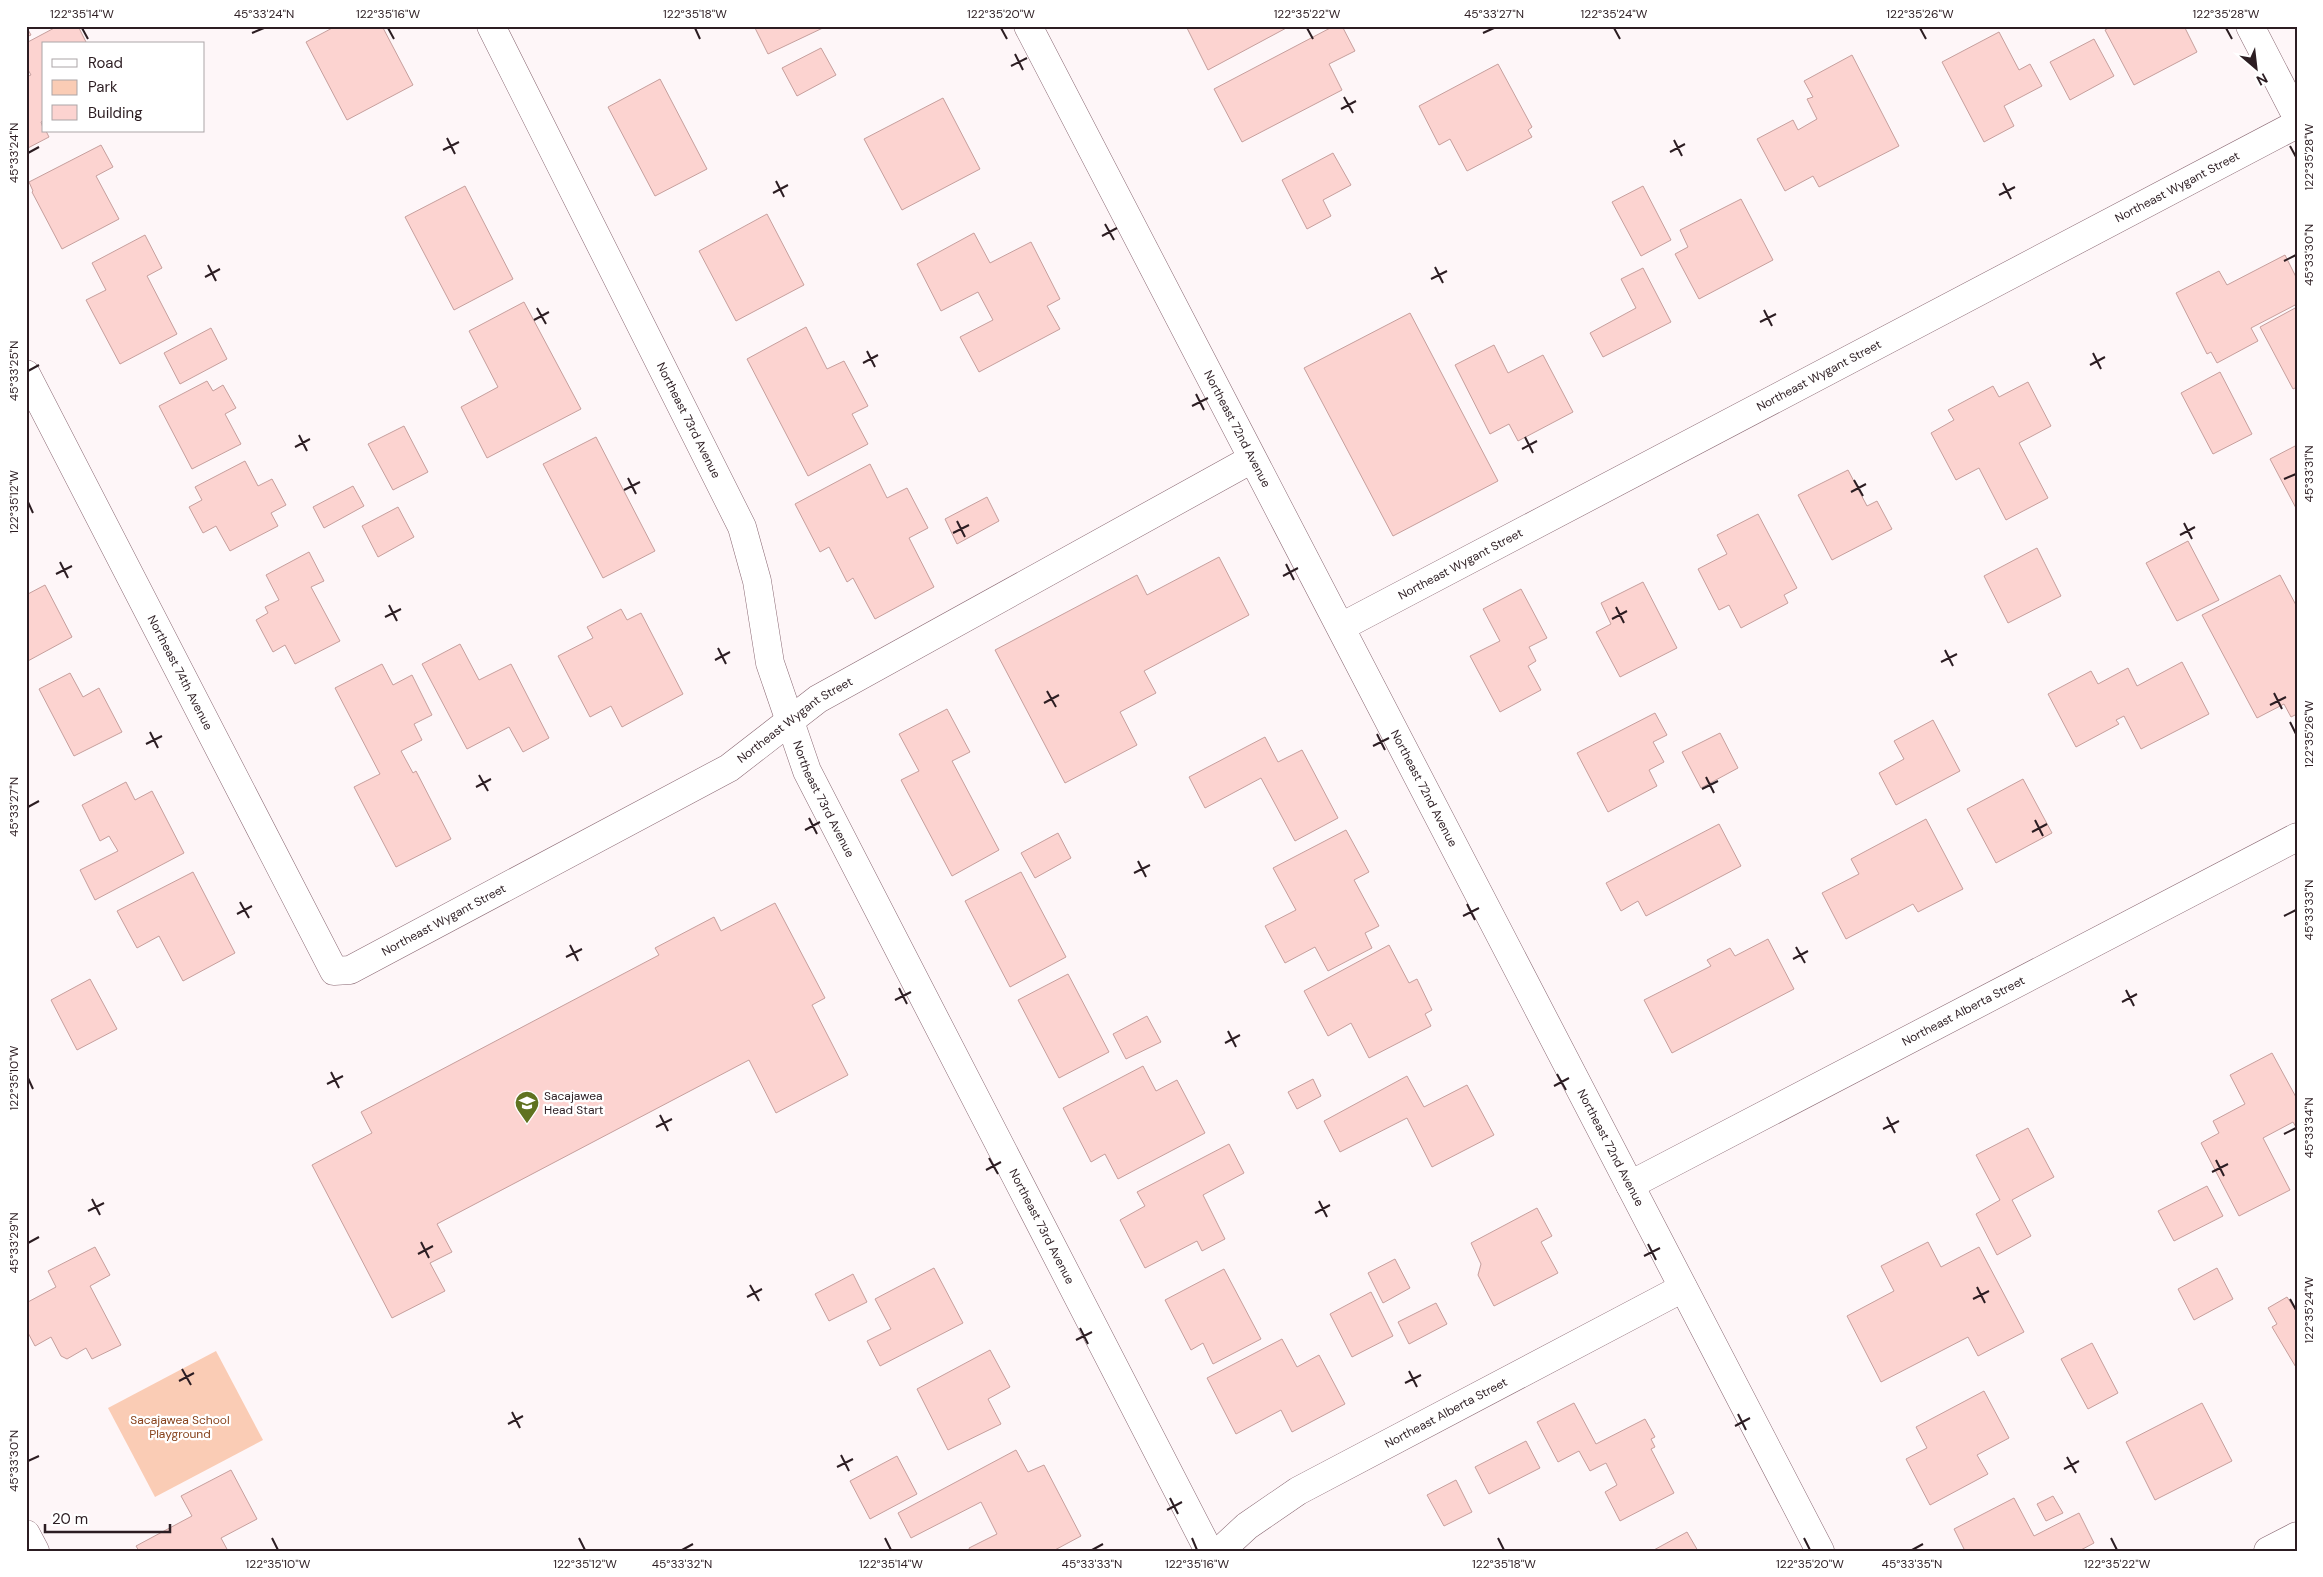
<svg xmlns="http://www.w3.org/2000/svg" width="2323" height="1577" font-family="'DM Sans',sans-serif">
<style>
.green{fill:#faccb5}
.building{fill:#fcd3d0;stroke:#c69f9d}
.lines{fill:none;stroke-linecap:round;stroke-linejoin:round}
.minor-casing{stroke:#8a6873;stroke-width:29}
.tertiary-casing{stroke:#8a6873;stroke-width:29}
.minor{stroke:#fff;stroke-width:28}
.tertiary{stroke:#fff;stroke-width:28}
.ticks{fill:none;stroke:#2c1d22;stroke-width:2}
.labels{text-anchor:middle;stroke-width:4.5;stroke-linejoin:round;paint-order:stroke}
.street-label{font-size:12px;fill:#2c1d22;stroke:#fff}
.poi-label{font-size:12px;fill:#2c1d22;stroke:#fff;text-anchor:start}
.park-label{font-size:12px;fill:#87421b;stroke:#fff}
.neatline{fill:none;stroke:#2c1d22;stroke-width:2}
.ticks-label{font-size:12px;text-anchor:middle;fill:#2c1d22}
</style>
<rect width="100%" height="100%" fill="#fef6f8"/>
<polygon class="green" points="216,1351 263,1440 155,1497 108,1408"/>
<g class="building">
<polygon points="26,26 31,35 26,37"/>
<polygon points="58,26 78,26 87,44 44,44 44,120 41,122 44,131 46,131 49,137 26,149 26,77 31,75 26,66 26,43"/>
<polygon points="336,26 382,26 413,85 347,120 306,42"/>
<polygon points="754,26 827,26 768,54"/>
<polygon points="1186,26 1290,26 1208,70"/>
<polygon points="1334,26 1342,26 1355,51 1329,64 1342,90 1242,142 1214,89"/>
<polygon points="2112,26 2184,26 2197,52 2134,85 2105,30"/>
<polygon points="1999,32 2019,70 2030,64 2042,86 2004,106 2014,126 1984,142 1942,62"/>
<polygon points="2094,39 2114,76 2070,100 2050,62"/>
<polygon points="821,48 836,75 797,96 782,68"/>
<polygon points="1852,55 1899,146 1819,187 1813,176 1785,191 1757,139 1793,120 1798,130 1817,119 1807,99 1813,97 1804,81"/>
<polygon points="1498,64 1532,127 1528,130 1532,137 1467,171 1450,139 1439,145 1419,106"/>
<polygon points="660,79 707,169 655,196 608,107"/>
<polygon points="943,98 980,169 902,210 864,139"/>
<polygon points="101,145 113,167 96,176 119,219 62,249 32,192 33,191 29,182"/>
<polygon points="1333,153 1351,185 1323,200 1331,216 1307,229 1282,180"/>
<polygon points="465,186 513,279 454,310 405,217"/>
<polygon points="1643,186 1671,240 1641,256 1612,202"/>
<polygon points="1741,199 1773,260 1699,299 1675,254 1688,247 1680,230"/>
<polygon points="767,214 804,285 736,321 699,251"/>
<polygon points="974,233 990,263 1031,242 1060,299 1047,306 1060,329 979,372 960,337 993,320 978,292 941,311 917,264"/>
<polygon points="145,235 162,268 147,276 177,334 120,364 86,300 106,290 92,263"/>
<polygon points="2285,255 2297,279 2297,304 2251,328 2258,341 2217,363 2211,352 2207,354 2176,293 2219,271 2227,285"/>
<polygon points="1643,268 1671,322 1603,357 1590,333 1636,308 1621,279"/>
<polygon points="524,302 581,409 487,458 461,407 498,387 469,331"/>
<polygon points="2297,307 2297,387 2293,389 2260,327"/>
<polygon points="1410,313 1498,481 1393,536 1304,368"/>
<polygon points="806,327 827,369 844,361 868,406 852,414 868,444 808,476 747,359"/>
<polygon points="211,328 227,359 180,384 164,353"/>
<polygon points="1494,345 1508,373 1543,355 1573,412 1518,441 1509,424 1490,434 1455,365"/>
<polygon points="2220,372 2252,434 2213,454 2181,393"/>
<polygon points="207,381 213,391 223,385 236,408 225,414 241,444 192,469 159,406"/>
<polygon points="2028,382 2051,426 2019,443 2048,498 2006,520 1979,468 1956,480 1931,433 1954,420 1948,410 1993,386 1999,397"/>
<polygon points="404,426 428,472 393,490 368,444"/>
<polygon points="596,437 655,551 603,578 543,464"/>
<polygon points="2297,445 2297,510 2270,459"/>
<polygon points="245,461 258,486 272,479 286,505 271,513 278,526 230,551 216,526 203,533 189,507 202,500 195,487"/>
<polygon points="870,464 887,498 907,488 928,528 909,538 934,587 875,619 853,578 847,582 829,547 820,552 795,504"/>
<polygon points="1848,470 1867,506 1877,501 1892,529 1832,560 1798,495"/>
<polygon points="353,486 364,506 324,528 313,507"/>
<polygon points="987,497 999,521 957,544 945,519"/>
<polygon points="398,507 414,537 378,557 362,526"/>
<polygon points="1758,514 1797,588 1784,595 1788,603 1741,628 1729,605 1719,610 1698,569 1727,554 1717,535"/>
<polygon points="2188,541 2219,600 2177,621 2146,563"/>
<polygon points="2037,548 2061,596 2008,623 1984,576"/>
<polygon points="309,552 324,581 311,587 340,641 295,664 285,645 273,652 256,620 268,613 265,607 279,600 266,575"/>
<polygon points="1219,557 1249,615 1144,671 1156,693 1120,712 1137,745 1065,783 995,650 1137,575 1147,595"/>
<polygon points="2280,575 2297,607 2297,714 2291,717 2284,704 2257,718 2202,615"/>
<polygon points="1643,582 1677,648 1620,677 1596,632 1611,624 1601,603"/>
<polygon points="45,585 72,637 26,662 26,595"/>
<polygon points="1521,589 1547,638 1529,647 1536,661 1528,666 1541,690 1500,712 1470,656 1500,641 1483,609"/>
<polygon points="621,609 627,620 641,613 683,694 622,727 611,706 590,717 558,656 593,638 587,627"/>
<polygon points="460,644 479,680 511,664 549,738 523,752 509,727 467,749 422,664"/>
<polygon points="2182,662 2209,714 2141,749 2124,716 2116,720 2119,724 2076,747 2048,694 2091,671 2098,684 2128,668 2137,686"/>
<polygon points="382,664 393,685 412,675 432,715 414,724 422,740 401,751 413,773 416,771 451,839 396,867 354,787 380,774 335,688"/>
<polygon points="70,673 83,697 99,688 122,732 74,756 39,689"/>
<polygon points="947,709 970,752 952,761 999,850 952,876 901,780 919,771 899,734"/>
<polygon points="1655,713 1667,735 1653,742 1664,762 1649,770 1657,786 1608,812 1577,753"/>
<polygon points="1933,720 1960,771 1896,805 1879,773 1904,759 1894,741"/>
<polygon points="1720,733 1738,768 1701,788 1682,752"/>
<polygon points="1265,737 1278,762 1302,750 1338,818 1295,841 1261,778 1205,808 1189,777"/>
<polygon points="2023,779 2052,833 1996,863 1967,809"/>
<polygon points="126,782 135,800 152,791 184,853 95,900 80,870 118,851 109,836 100,841 82,805"/>
<polygon points="1926,819 1963,889 1918,912 1913,904 1846,939 1822,893 1859,874 1851,859"/>
<polygon points="1719,824 1741,866 1646,916 1638,901 1621,911 1606,883"/>
<polygon points="1346,830 1369,872 1354,880 1379,926 1365,933 1372,948 1328,971 1315,947 1285,963 1265,926 1296,910 1273,868"/>
<polygon points="1058,833 1071,858 1035,878 1021,853"/>
<polygon points="193,872 235,953 183,981 159,936 137,948 117,911"/>
<polygon points="1021,872 1066,957 1010,987 965,901"/>
<polygon points="775,903 825,998 812,1005 848,1075 776,1113 749,1060 437,1224 452,1252 430,1263 445,1291 392,1318 312,1165 372,1133 361,1112 659,955 655,948 714,917 721,931"/>
<polygon points="1768,939 1794,989 1672,1053 1644,1000 1711,966 1707,960 1730,948 1735,956"/>
<polygon points="1389,945 1409,983 1417,979 1432,1010 1425,1014 1431,1026 1369,1058 1351,1023 1328,1036 1304,991"/>
<polygon points="1068,974 1109,1052 1059,1078 1018,1000"/>
<polygon points="90,979 117,1029 77,1050 51,1000"/>
<polygon points="1147,1016 1161,1042 1126,1059 1113,1034"/>
<polygon points="2272,1053 2297,1099 2297,1129 2293,1122 2263,1138 2290,1190 2239,1216 2201,1143 2219,1133 2213,1121 2245,1104 2230,1075"/>
<polygon points="1143,1066 1156,1091 1177,1080 1205,1133 1118,1179 1105,1154 1091,1162 1063,1108"/>
<polygon points="1407,1076 1424,1107 1467,1085 1494,1135 1432,1167 1407,1118 1340,1152 1324,1121"/>
<polygon points="1313,1079 1321,1096 1297,1109 1288,1092"/>
<polygon points="2028,1128 2054,1177 2012,1200 2031,1236 1997,1255 1976,1214 2000,1200 1976,1155"/>
<polygon points="1229,1144 1244,1173 1203,1195 1225,1239 1202,1251 1197,1241 1145,1268 1120,1220 1145,1206 1137,1192"/>
<polygon points="2207,1186 2223,1216 2174,1241 2158,1211"/>
<polygon points="1537,1208 1552,1236 1541,1242 1558,1273 1494,1306 1478,1275 1481,1264 1471,1243"/>
<polygon points="1928,1242 1941,1267 1979,1247 2024,1332 1978,1356 1968,1337 1881,1382 1847,1316 1894,1291 1881,1266"/>
<polygon points="95,1247 110,1275 90,1286 121,1345 92,1359 86,1348 67,1359 61,1356 51,1337 35,1346 26,1329 26,1303 56,1287 48,1271"/>
<polygon points="1395,1259 1410,1288 1383,1303 1368,1273"/>
<polygon points="934,1268 963,1323 880,1366 867,1341 891,1329 875,1299"/>
<polygon points="2217,1268 2233,1299 2194,1320 2178,1289"/>
<polygon points="1224,1269 1261,1339 1213,1364 1203,1343 1191,1350 1165,1300"/>
<polygon points="853,1274 867,1302 829,1321 815,1294"/>
<polygon points="1371,1292 1393,1336 1352,1357 1330,1314"/>
<polygon points="2287,1297 2297,1312 2297,1369 2272,1327 2277,1324 2268,1308"/>
<polygon points="1436,1303 1447,1324 1409,1344 1398,1322"/>
<polygon points="1282,1339 1297,1367 1319,1355 1345,1404 1292,1432 1281,1410 1236,1434 1207,1378"/>
<polygon points="2092,1343 2118,1393 2088,1409 2061,1359"/>
<polygon points="990,1350 1010,1387 988,1399 1001,1424 948,1450 917,1389"/>
<polygon points="1984,1391 2009,1438 1977,1455 1988,1474 1930,1505 1906,1459 1927,1448 1916,1427"/>
<polygon points="1574,1403 1596,1444 1645,1419 1655,1437 1651,1439 1655,1447 1651,1449 1674,1493 1620,1521 1605,1492 1617,1485 1606,1463 1590,1471 1579,1451 1558,1462 1537,1422"/>
<polygon points="2202,1403 2232,1461 2155,1500 2126,1442"/>
<polygon points="1526,1441 1540,1468 1489,1494 1475,1467"/>
<polygon points="1016,1450 1028,1472 1044,1465 1081,1536 1053,1551 970,1551 969,1548 997,1534 981,1502 911,1538 898,1513"/>
<polygon points="897,1456 917,1494 870,1519 850,1481"/>
<polygon points="231,1470 257,1519 221,1538 228,1551 139,1551 136,1546 192,1516 181,1496"/>
<polygon points="1456,1480 1472,1512 1444,1526 1427,1495"/>
<polygon points="2053,1496 2063,1513 2046,1521 2037,1504"/>
<polygon points="2014,1498 2034,1536 2079,1513 2094,1543 2079,1551 1965,1551 1954,1529"/>
<polygon points="1687,1532 1698,1551 1652,1551"/>
</g>
<g class="lines">
<defs>
<g id="minor">
<path id="s1" d="M 491,26 L 742,527 L 757,581 L 770,663 L 807,771 L 1209,1551"/>
<polyline points="2250,26 2297,117"/>
<path id="s2" d="M 26,374 L 334,971 L 350,970 L 729,768 L 818,699 L 1252,459"/>
<path id="s3" d="M 1341,627 L 2297,124"/>
<path id="s4" d="M 1630,1185 L 2297,837"/>
<polyline points="26,1534 35,1551"/>
<path id="s5" d="M 1220,1551 L 1247,1526 L 1298,1491 L 1683,1288"/>
<polyline points="2268,1551 2297,1536"/>
</g>
<g id="tertiary">
<path id="s6" d="M 1028,26 L 1820,1551"/>
</g>
</defs>
<use href="#minor" class="minor-casing"/>
<use href="#tertiary" class="tertiary-casing"/>
<use href="#minor" class="minor"/>
<use href="#tertiary" class="tertiary"/>
</g>
<path class="ticks" d="M 82,28 L 88,39M 388,28 L 394,39M 695,28 L 700,39M 1001,28 L 1007,39M 1307,28 L 1313,39M 1614,28 L 1620,39M 1920,28 L 1926,39M 2226,28 L 2232,39M 252,33 L 264,28M 1483,33 L 1494,28M 1015,54 L 1023,70M 1011,66 L 1027,58M 1344,97 L 1353,113M 1341,109 L 1356,101M 447,138 L 455,154M 1674,140 L 1682,156M 2290,146 L 2296,157M 443,150 L 459,142M 1670,152 L 1685,144M 28,153 L 39,147M 776,181 L 784,197M 2003,183 L 2011,199M 773,193 L 788,185M 1999,195 L 2015,187M 1105,224 L 1114,240M 1102,236 L 1117,228M 2284,261 L 2296,255M 208,265 L 216,281M 1435,267 L 1443,283M 205,277 L 220,269M 1431,279 L 1447,271M 537,308 L 546,324M 1764,310 L 1772,326M 534,320 L 549,312M 1760,322 L 1776,314M 867,351 L 875,367M 2093,353 L 2101,369M 863,363 L 878,355M 2090,365 L 2105,357M 28,371 L 39,365M 1196,394 L 1204,410M 1192,406 L 1208,398M 299,435 L 307,451M 1525,437 L 1533,453M 295,447 L 310,439M 1522,449 L 1537,441M 628,478 L 636,494M 2284,479 L 2296,474M 1854,480 L 1863,496M 624,490 L 640,482M 1851,492 L 1866,484M 28,502 L 33,513M 957,521 L 965,537M 2184,523 L 2192,539M 953,533 L 969,525M 2180,535 L 2195,527M 60,562 L 68,578M 1286,564 L 1294,580M 56,574 L 72,566M 1283,576 L 1298,568M 389,605 L 397,621M 1616,607 L 1624,623M 385,617 L 401,609M 1612,619 L 1627,611M 718,648 L 726,664M 1945,650 L 1953,666M 715,660 L 730,652M 1941,662 L 1957,654M 1047,691 L 1056,707M 2274,693 L 2282,709M 1044,703 L 1059,695M 2270,705 L 2286,697M 2290,722 L 2296,734M 150,732 L 158,748M 1377,734 L 1385,750M 146,744 L 162,736M 1373,746 L 1389,738M 479,775 L 488,791M 1706,777 L 1714,793M 476,787 L 491,779M 1702,789 L 1718,781M 28,807 L 39,801M 809,818 L 817,834M 2035,820 L 2043,836M 805,830 L 820,822M 2032,832 L 2047,824M 1138,861 L 1146,877M 1134,873 L 1150,865M 240,902 L 249,918M 1467,904 L 1475,920M 237,914 L 252,906M 1463,916 L 1479,908M 2284,916 L 2296,910M 570,945 L 578,961M 1796,947 L 1805,963M 566,957 L 582,949M 1793,959 L 1808,951M 899,988 L 907,1004M 2126,990 L 2134,1006M 895,1000 L 911,992M 2122,1002 L 2137,994M 1228,1031 L 1236,1047M 1225,1043 L 1240,1035M 331,1072 L 339,1088M 1557,1074 L 1566,1090M 28,1078 L 33,1089M 327,1084 L 343,1076M 1554,1086 L 1569,1078M 660,1115 L 668,1131M 1887,1117 L 1895,1133M 656,1127 L 672,1119M 1883,1129 L 1899,1121M 2284,1134 L 2296,1128M 989,1158 L 998,1174M 2216,1160 L 2224,1176M 986,1170 L 1001,1162M 2212,1172 L 2228,1164M 92,1199 L 100,1215M 1319,1201 L 1327,1217M 88,1211 L 104,1203M 1315,1213 L 1330,1205M 421,1242 L 429,1258M 28,1243 L 39,1237M 1648,1244 L 1656,1260M 418,1254 L 433,1246M 1644,1256 L 1660,1248M 750,1285 L 759,1301M 1977,1287 L 1985,1303M 747,1297 L 762,1289M 1973,1299 L 1989,1291M 2290,1299 L 2296,1310M 1080,1328 L 1088,1344M 1076,1340 L 1092,1332M 182,1369 L 191,1385M 1409,1371 L 1417,1387M 179,1381 L 194,1373M 1405,1383 L 1421,1375M 512,1412 L 520,1428M 1738,1414 L 1746,1430M 508,1424 L 523,1416M 1735,1426 L 1750,1418M 841,1455 L 849,1471M 2067,1457 L 2076,1473M 28,1461 L 39,1456M 837,1467 L 853,1459M 2064,1469 L 2079,1461M 1170,1498 L 1178,1514M 1167,1510 L 1182,1502M 272,1538 L 278,1550M 579,1538 L 585,1550M 885,1538 L 891,1550M 1192,1538 L 1197,1550M 1498,1538 L 1504,1550M 1804,1538 L 1810,1550M 2111,1538 L 2117,1550M 682,1550 L 693,1544M 1092,1550 L 1103,1544M 1912,1550 L 1923,1544"/>
<defs>
<symbol id="school-pin" viewBox="-11 -11 22 30"><path d="M0 17L-7.5 6A9.5 9.5 0 1 1 7.5 6Z" fill="#5f7220" stroke="#fff"/><path d="M0-5L7-2L0 1L-7-2ZM-4 1L0 2.5L4 1V4Q0 6-4 4Z" fill="#fff"/></symbol>
</defs>
<g fill-rule="evenodd">
<use href="#school-pin" x="513" y="1089" width="28" height="38"/>
</g>
<g class="labels">
<g class="street-label">
<text dy="4" stroke="none"><textPath href="#s3" startOffset="945">Northeast Wygant Street</textPath></text>
<text dy="4" stroke="none"><textPath href="#s3" startOffset="540">Northeast Wygant Street</textPath></text>
<text dy="4" stroke="none"><textPath href="#s1" startOffset="441">Northeast 73rd Avenue</textPath></text>
<text dy="4" stroke="none"><textPath href="#s6" startOffset="454">Northeast 72nd Avenue</textPath></text>
<text dy="4" stroke="none"><textPath href="#s3" startOffset="135">Northeast Wygant Street</textPath></text>
<text dy="4" stroke="none"><textPath href="#s2" startOffset="336">Northeast 74th Avenue</textPath></text>
<text dy="4" stroke="none"><textPath href="#s2" startOffset="1199">Northeast Wygant Street</textPath></text>
<text dy="4" stroke="none"><textPath href="#s6" startOffset="859">Northeast 72nd Avenue</textPath></text>
<text dy="4" stroke="none"><textPath href="#s1" startOffset="846">Northeast 73rd Avenue</textPath></text>
<text dy="4" stroke="none"><textPath href="#s2" startOffset="794">Northeast Wygant Street</textPath></text>
<text dy="4" stroke="none"><textPath href="#s4" startOffset="376">Northeast Alberta Street</textPath></text>
<text dy="4" stroke="none"><textPath href="#s6" startOffset="1264">Northeast 72nd Avenue</textPath></text>
<text dy="4" stroke="none"><textPath href="#s1" startOffset="1326">Northeast 73rd Avenue</textPath></text>
<text dy="4" stroke="none"><textPath href="#s5" startOffset="266">Northeast Alberta Street</textPath></text>
</g>
<g class="poi-label">
<text x="544" y="1100">Sacajawea<tspan x="544" dy="14">Head Start</tspan></text>
</g>
<g class="park-label">
<text x="180" y="1424">Sacajawea School<tspan x="180" dy="14">Playground</tspan></text>
</g>
</g>
<rect width="2323" height="1577" fill="none" stroke="#ffffff" stroke-width="55"/>
<rect x="42" y="42" width="162" height="90" fill="#ffffff" stroke="#aba5a7"/>
<rect x="52" y="59" width="25" height="8" fill="#ffffff" stroke="#aba5a7"/>
<text x="88" y="68" font-size="15" fill="#2c1d22">Road</text>
<rect x="52" y="80" width="25" height="15" fill="#faccb5" stroke="#aba5a7"/>
<text x="88" y="92" font-size="15" fill="#2c1d22">Park</text>
<rect x="52" y="105" width="25" height="15" fill="#fcd3d0" stroke="#aba5a7"/>
<text x="88" y="118" font-size="15" fill="#2c1d22">Building</text>
<g transform="translate(2256 68) rotate(152)" stroke="#ffffff" stroke-width="4" paint-order="stroke">
<path d="M0-4L9 19L0 12L-9 19Z" fill="#2c1d22"/>
<text y="-8" font-size="14" font-weight="bold" text-anchor="middle" fill="#2c1d22">N</text>
</g>
<path d="M45 1524v8h125v-8" fill="none" stroke="#2c1d22" stroke-width="2.5"/>
<text x="52" y="1524" font-size="15" fill="#2c1d22" stroke="#ffffff" stroke-width="4" paint-order="stroke">20 m</text>
<rect x="28" y="28" width="2268" height="1522" class="neatline"/>
<g class="ticks-label">
<text x="82" y="18">122°35'14"W</text>
<text x="264" y="18">45°33'24"N</text>
<text x="388" y="18">122°35'16"W</text>
<text x="695" y="18">122°35'18"W</text>
<text x="1001" y="18">122°35'20"W</text>
<text x="1307" y="18">122°35'22"W</text>
<text x="1494" y="18">45°33'27"N</text>
<text x="1614" y="18">122°35'24"W</text>
<text x="1920" y="18">122°35'26"W</text>
<text x="2226" y="18">122°35'28"W</text>
<text transform="translate(14 153) rotate(-90)" y="4">45°33'24"N</text>
<text transform="translate(2309 157) rotate(-90)" y="4">122°35'28"W</text>
<text transform="translate(2309 255) rotate(-90)" y="4">45°33'30"N</text>
<text transform="translate(14 371) rotate(-90)" y="4">45°33'25"N</text>
<text transform="translate(2309 474) rotate(-90)" y="4">45°33'31"N</text>
<text transform="translate(14 502) rotate(-90)" y="4">122°35'12"W</text>
<text transform="translate(2309 734) rotate(-90)" y="4">122°35'26"W</text>
<text transform="translate(14 807) rotate(-90)" y="4">45°33'27"N</text>
<text transform="translate(2309 910) rotate(-90)" y="4">45°33'33"N</text>
<text transform="translate(14 1078) rotate(-90)" y="4">122°35'10"W</text>
<text transform="translate(2309 1128) rotate(-90)" y="4">45°33'34"N</text>
<text transform="translate(14 1243) rotate(-90)" y="4">45°33'29"N</text>
<text transform="translate(2309 1310) rotate(-90)" y="4">122°35'24"W</text>
<text transform="translate(14 1461) rotate(-90)" y="4">45°33'30"N</text>
<text x="278" y="1568">122°35'10"W</text>
<text x="585" y="1568">122°35'12"W</text>
<text x="682" y="1568">45°33'32"N</text>
<text x="891" y="1568">122°35'14"W</text>
<text x="1092" y="1568">45°33'33"N</text>
<text x="1197" y="1568">122°35'16"W</text>
<text x="1504" y="1568">122°35'18"W</text>
<text x="1810" y="1568">122°35'20"W</text>
<text x="1912" y="1568">45°33'35"N</text>
<text x="2117" y="1568">122°35'22"W</text>
</g>
</svg>
